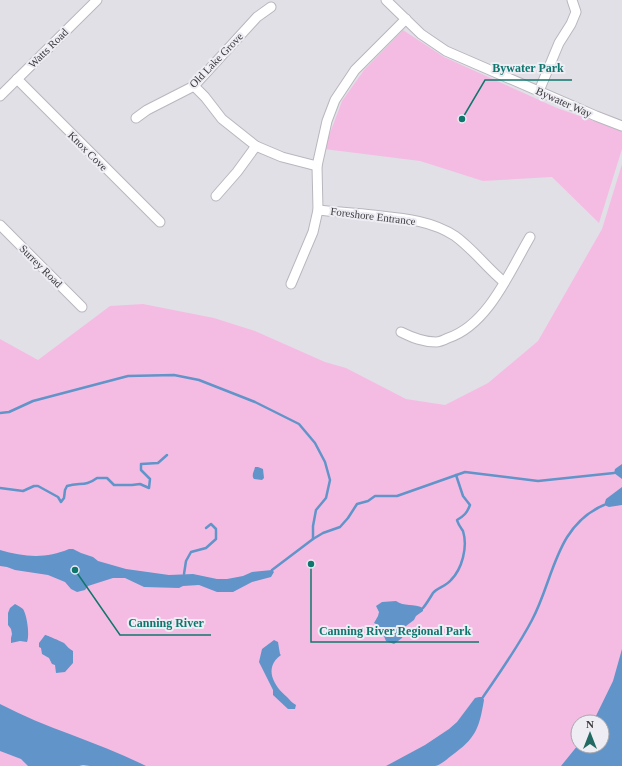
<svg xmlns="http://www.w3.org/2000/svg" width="622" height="766" font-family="Georgia,serif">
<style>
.green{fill:#f5bce3;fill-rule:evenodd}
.water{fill:#6194c9}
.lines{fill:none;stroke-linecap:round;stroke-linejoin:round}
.stream{stroke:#6194c9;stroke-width:2.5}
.minor-casing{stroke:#b9b7be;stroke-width:11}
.minor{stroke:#fff;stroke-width:9}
.labels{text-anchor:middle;stroke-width:4;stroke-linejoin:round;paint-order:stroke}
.street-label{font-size:11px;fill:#3c3b3e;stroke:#eeedf4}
.leader{fill:none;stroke:#0f766e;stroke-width:1.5}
.callout-dot{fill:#0f766e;stroke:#eeedf4;stroke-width:1.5}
.callout-label{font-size:12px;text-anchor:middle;font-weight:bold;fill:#0f766e;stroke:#eeedf4;stroke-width:4;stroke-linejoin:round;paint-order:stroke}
</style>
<rect width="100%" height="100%" fill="#e1e0e7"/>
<g class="green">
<polygon points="403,30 444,57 557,108 622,131 622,149 599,223 552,177 483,181 420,161 324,149 342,101 364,70"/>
<path d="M 622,164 L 622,766 L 0,766 L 0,339 L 38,360 L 110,306 L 143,304 L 214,318 L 255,331 L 325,362 L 346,368 L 406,399 L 445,405 L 488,383 L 538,341 L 602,229 ZM 578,722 L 602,722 L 602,746 L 578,746 Z"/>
</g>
<g class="water">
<polygon points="622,464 622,479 614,473 615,469"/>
<path d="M 255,467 L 258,467 L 263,469 L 264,478 L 262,480 L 254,479 C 251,475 254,472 255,467 Z"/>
<polygon points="622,487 622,505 609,507 604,505 606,499"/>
<path d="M 69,549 L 73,549 L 81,553 L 93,557 L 98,561 L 126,569 L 169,575 L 193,574 L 217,579 L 227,579 L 243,576 L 252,572 L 272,570 L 274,572 L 271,577 L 252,582 L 233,592 L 217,592 L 199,585 L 183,586 L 179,588 L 144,587 L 125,578 L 113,578 L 88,586 L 85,590 L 77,592 L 71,589 L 65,582 L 48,575 L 15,570 L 7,567 L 0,566 L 0,550 C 24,557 46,559 69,549 Z"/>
<path d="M 396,601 C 404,607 414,603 423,608 L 423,611 L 416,616 L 414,620 L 406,626 L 402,638 L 394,644 L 386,641 L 383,634 L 375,631 L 376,624 L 374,623 L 378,616 L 379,612 L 376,606 L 382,602 Z"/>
<path d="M 15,604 C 18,606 21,607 23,609 C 27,615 30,636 27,642 L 20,641 L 11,643 L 11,638 L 12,634 L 11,629 L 8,625 L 8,613 L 10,608 Z"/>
<path d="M 45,635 C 47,635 62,642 64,643 C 67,646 69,649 73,651 L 73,663 L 65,672 L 56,673 L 55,665 L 52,664 L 49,658 L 42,654 L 41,648 L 39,647 L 39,643 Z"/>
<path d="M 274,640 L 278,642 L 280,654 L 281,655 C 263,668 274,686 287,697 C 290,700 292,703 296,705 L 295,709 L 288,709 L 273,695 L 273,690 L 259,662 L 262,649 Z"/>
<polygon points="622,649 622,766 561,766 578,745 602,746 602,722 593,722 613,681"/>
<path d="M 479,697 L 483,697 L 484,700 C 479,729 476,738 451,756 C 447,759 441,765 435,766 C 422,766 400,766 386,766 L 425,745 L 449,729 L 457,722 L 475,698 Z"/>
<path d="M 0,704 C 47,729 99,742 146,766 L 90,766 L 83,765 L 79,766 L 28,766 L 21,759 L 0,751 Z"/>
</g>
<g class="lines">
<g class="stream">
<polyline points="0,413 9,412 33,401 128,376 174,375 199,380 255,402 299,424 315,443 325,462 330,480 326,498 316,510 313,526 313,539"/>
<path d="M 0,488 L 23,491 L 34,486 L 38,486 L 58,497 L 61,502 L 64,498 L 65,490 L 67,486 C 80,482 85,487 97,478 L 107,478 L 114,485 L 132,485 L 140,484 L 149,488 L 150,479 L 141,470 L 141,464 L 158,463 L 167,455"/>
<polyline points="272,570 313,539 323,533 340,527 348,518 357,504 368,501 375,496 397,496 465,472 538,481 614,473"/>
<polyline points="184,574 186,561 191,552 206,548 216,539 216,529 211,524 206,528"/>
<path d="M 423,608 C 427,603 430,598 433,593 C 437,588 446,586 451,580 C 462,569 468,547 463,531 C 461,528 458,524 457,520 C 464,516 467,513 470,505 L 463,496 L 456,475"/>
<path d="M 483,697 C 500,672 518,647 532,620 C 554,579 555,526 604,505"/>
</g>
<defs>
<g id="minor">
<polyline points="386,0 421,34 446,51 596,116 622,126"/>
<polyline points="17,79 160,222"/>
<polyline points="194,86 205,97 222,119 256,146 282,157 317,166"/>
<polyline points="539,91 559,43 571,24 576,12 572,0"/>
<polyline points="0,96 97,0"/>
<polyline points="136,118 147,110 194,86 257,17 271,7"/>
<polyline points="216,196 237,172 256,146"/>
<path d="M 318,210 C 336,212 354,213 373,215 C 401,218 431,220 455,236 C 473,249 487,268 504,282"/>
<polyline points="0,225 82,307"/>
<polyline points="291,284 313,232 318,210 317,166 327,121 335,100 355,70 406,19"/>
<path d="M 401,332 C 413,338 423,342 436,342 C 440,342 444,340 448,338 C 488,325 510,271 530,237"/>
</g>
</defs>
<use href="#minor" class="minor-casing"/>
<use href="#minor" class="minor"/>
</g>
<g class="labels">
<g class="street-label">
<text transform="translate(48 48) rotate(-45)" y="4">Watts Road</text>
<text transform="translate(216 60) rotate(-46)" y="4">Old Lake Grove</text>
<text transform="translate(564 102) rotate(24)" y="4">Bywater Way</text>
<text transform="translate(88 151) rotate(45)" y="4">Knox Cove</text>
<text transform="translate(373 216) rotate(7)" y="4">Foreshore Entrance</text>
<text transform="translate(41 266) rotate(45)" y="4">Surrey Road</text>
</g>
</g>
<path class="leader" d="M462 119L485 80H572M75 570L120 635H211M311 564L311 642H479"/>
<g class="callout-dot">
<circle cx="462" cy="119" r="4"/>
<circle cx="75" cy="570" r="4"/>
<circle cx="311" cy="564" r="4"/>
</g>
<g class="callout-label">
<text x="528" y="72">Bywater Park</text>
<text x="166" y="627">Canning River</text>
<text x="395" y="635">Canning River Regional Park</text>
</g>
<g transform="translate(590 734)"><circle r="19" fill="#eeedf4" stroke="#a7a6ab"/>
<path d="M0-3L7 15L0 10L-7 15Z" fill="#216a63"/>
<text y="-6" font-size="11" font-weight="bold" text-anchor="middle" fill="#3c3b3e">N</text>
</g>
</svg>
